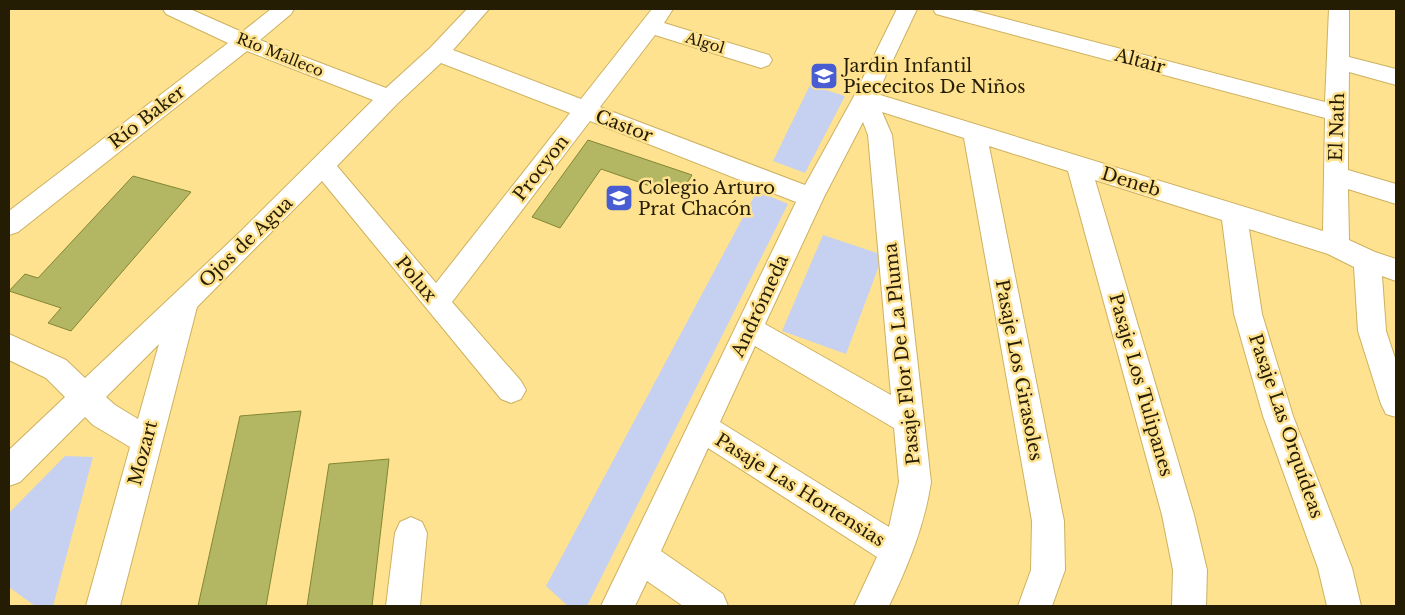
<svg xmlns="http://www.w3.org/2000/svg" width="1405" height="615" font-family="'Libre Baskerville',serif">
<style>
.green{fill:#c6d1f1}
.building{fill:#b3b764;stroke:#838632}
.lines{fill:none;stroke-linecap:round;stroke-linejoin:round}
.minor-casing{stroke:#cdb160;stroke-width:2}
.minor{fill:#fff;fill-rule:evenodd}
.labels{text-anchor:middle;stroke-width:5;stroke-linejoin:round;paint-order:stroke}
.far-street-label{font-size:15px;fill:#241c03;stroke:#fee28f}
.street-label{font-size:18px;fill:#241c03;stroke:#fee28f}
.poi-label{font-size:18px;fill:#241c03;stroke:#fee28f;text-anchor:start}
</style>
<rect width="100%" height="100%" fill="#fee28f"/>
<g class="green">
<polygon points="810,85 845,96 805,173 773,161"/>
<polygon points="757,191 788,204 587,606 568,606 546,586"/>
<polygon points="823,235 883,255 846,354 782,331"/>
<polygon points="65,456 93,457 53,606 35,606 9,587 9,513"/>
</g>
<g class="building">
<polygon points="588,140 692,175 679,196 601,169 560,228 532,217"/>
<polygon points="133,176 191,192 71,331 48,323 61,308 9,291 25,274 38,278"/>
<polygon points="301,411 266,606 198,606 240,416"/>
<polygon points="389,459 372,606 307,606 329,464"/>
</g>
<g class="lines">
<defs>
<g id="minor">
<path d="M 163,9 L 190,9 L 242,32 L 271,9 L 294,9 L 291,14 L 260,40 L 386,88 L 430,48 L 467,9 L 489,9 L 453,50 L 581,99 L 652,9 L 673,9 L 664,23 L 769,55 L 772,60 L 769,65 L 761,68 L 655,35 L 600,107 L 805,185 L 853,98 L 897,9 L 917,9 L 877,94 L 1323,231 L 1325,118 L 936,14 L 933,9 L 968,9 L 1325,102 L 1329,9 L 1349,9 L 1349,57 L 1396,69 L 1396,85 L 1349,72 L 1348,157 L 1348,170 L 1396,184 L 1396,204 L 1348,189 L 1349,240 L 1375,252 L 1396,259 L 1396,281 L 1382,276 L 1386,331 L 1396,361 L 1396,417 L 1386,414 L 1381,404 L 1358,331 L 1354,267 L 1328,254 L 1249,229 L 1262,314 L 1293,416 L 1352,568 L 1361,606 L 1327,606 L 1318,568 L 1263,416 L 1234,314 L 1222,220 L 1095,180 L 1194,515 L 1207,570 L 1206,606 L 1172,606 L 1173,570 L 1162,515 L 1068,171 L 989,146 L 1064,521 L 1065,570 L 1052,606 L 1018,606 L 1031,570 L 1032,521 L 964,138 L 882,112 L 892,135 L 931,482 C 924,528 908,565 889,606 L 854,606 L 877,557 L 708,448 L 661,551 L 723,594 L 728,606 L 683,606 L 647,581 L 635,606 L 601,606 L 796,202 L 590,121 L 452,302 L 521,381 L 526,390 L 521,399 L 511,403 L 501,399 L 322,181 L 197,307 L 120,606 L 86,606 L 130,447 L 93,425 L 85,417 L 20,482 L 9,486 L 9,450 L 65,397 L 46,378 L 9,360 L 9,334 L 66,360 L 85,378 L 240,232 L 373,100 L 247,51 L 18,232 L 9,235 L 9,211 L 228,43 L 166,14 ZM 441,63 L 570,113 L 436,283 L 337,166 L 397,104 ZM 863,122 L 868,135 L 891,395 L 765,324 L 824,197 ZM 159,344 L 138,419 L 115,405 L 106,397 ZM 755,346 L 894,428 L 899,482 L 889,527 L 720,422 Z"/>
<polygon points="411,517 422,522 427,533 420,606 386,606 395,533 400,522"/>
</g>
</defs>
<use href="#minor" class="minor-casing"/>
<use href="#minor" class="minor"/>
</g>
<defs>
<symbol id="school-square" viewBox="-11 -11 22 22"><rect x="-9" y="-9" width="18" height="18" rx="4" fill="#495dd2" stroke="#fee28f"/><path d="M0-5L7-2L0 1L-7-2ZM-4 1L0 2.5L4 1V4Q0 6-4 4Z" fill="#fff"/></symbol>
</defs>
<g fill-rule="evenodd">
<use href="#school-square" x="808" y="60" width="32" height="32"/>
<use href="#school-square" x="603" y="182" width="32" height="32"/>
</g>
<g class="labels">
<g class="far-street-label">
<text transform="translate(705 43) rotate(17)" y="5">Algol</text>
<text transform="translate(280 55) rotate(22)" y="5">Río Malleco</text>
</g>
<g class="street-label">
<text transform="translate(1140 61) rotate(15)" y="6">Altair</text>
<text transform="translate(147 117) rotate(-38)" y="6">Río Baker</text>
<text transform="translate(624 126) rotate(21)" y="6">Castor</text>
<text transform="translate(1337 127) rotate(-88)" y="6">El Nath</text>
<text transform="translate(541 168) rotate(-52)" y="6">Procyon</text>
<text transform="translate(1131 182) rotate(17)" y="6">Deneb</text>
<text transform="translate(246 242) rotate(-44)" y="6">Ojos de Agua</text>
<text transform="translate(416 279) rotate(50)" y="6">Polux</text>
<text transform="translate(760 306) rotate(-65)" y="6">Andrómeda</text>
<text transform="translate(902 354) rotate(-96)" y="6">Pasaje Flor De La Pluma</text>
<text transform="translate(1019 370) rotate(79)" y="6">Pasaje Los Girasoles</text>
<text transform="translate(1141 385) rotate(74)" y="6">Pasaje Los Tulipanes</text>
<text transform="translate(1286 426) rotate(71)" y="6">Pasaje Las Orquídeas</text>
<text transform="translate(143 453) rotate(-75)" y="6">Mozart</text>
<text transform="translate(800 490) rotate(32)" y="6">Pasaje Las Hortensias</text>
</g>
<g class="poi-label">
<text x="843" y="72">Jardin Infantil<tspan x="843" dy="21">Piececitos De Niños</tspan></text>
<text x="638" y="194">Colegio Arturo<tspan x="638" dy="21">Prat Chacón</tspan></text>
</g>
</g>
<rect width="1405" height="615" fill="none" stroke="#241c03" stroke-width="20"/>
</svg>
